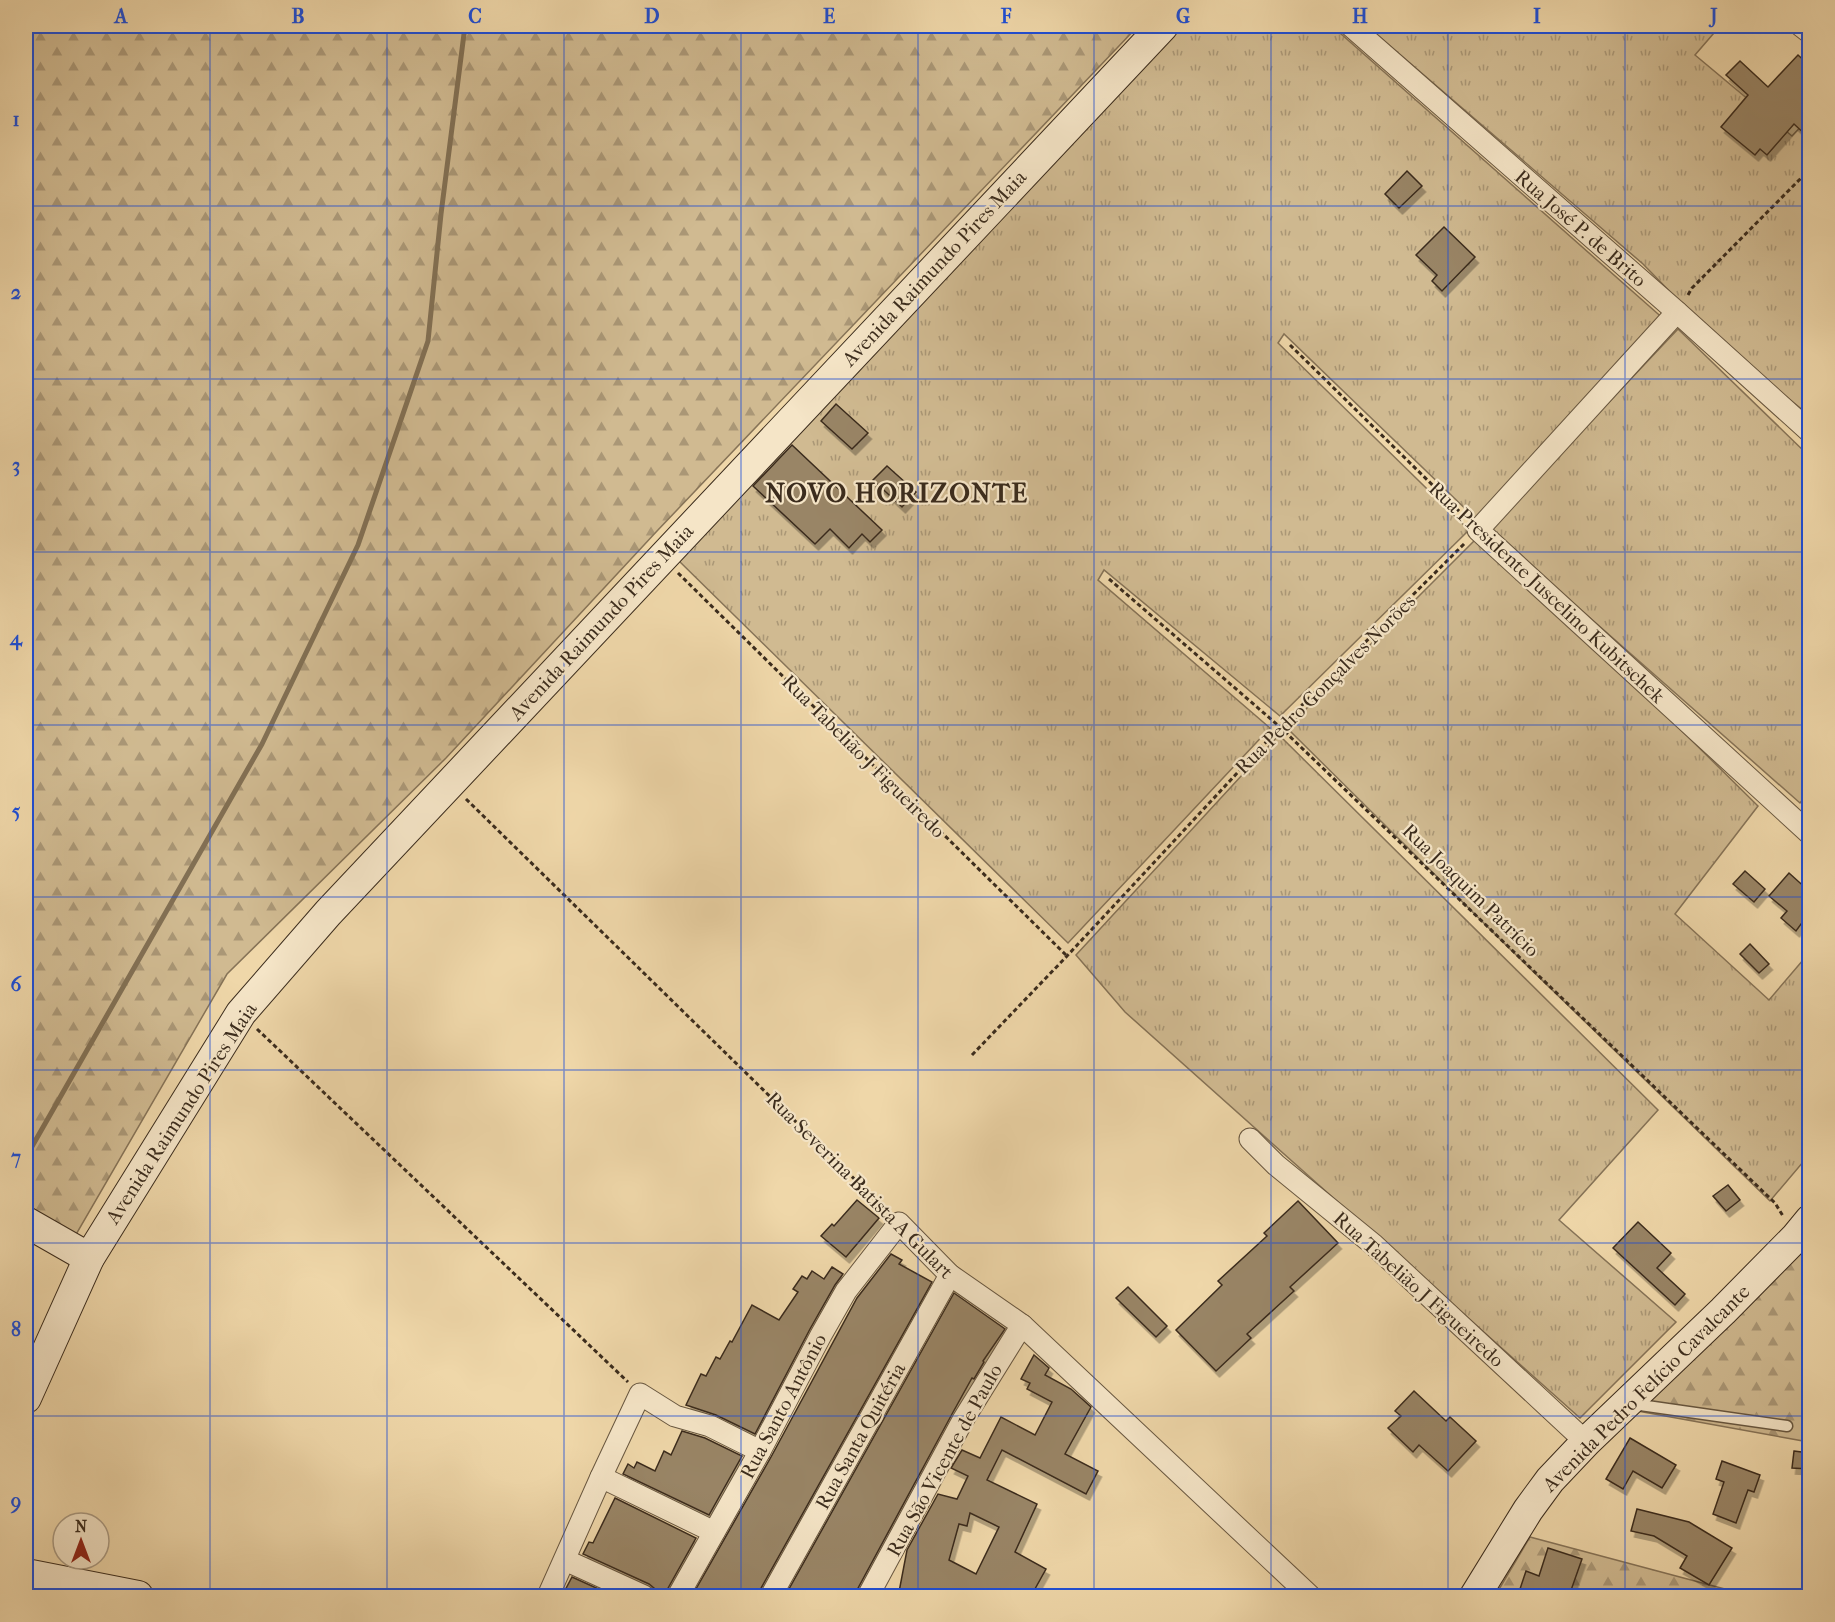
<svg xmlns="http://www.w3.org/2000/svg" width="1835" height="1622" font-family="'IM FELL French Canon',serif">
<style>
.grass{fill:url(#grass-tufts);stroke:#867357;stroke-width:1.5}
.forest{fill:url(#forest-firs);stroke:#867357;stroke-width:1.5}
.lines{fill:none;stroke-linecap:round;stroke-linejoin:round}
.stream{stroke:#827054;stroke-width:5}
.building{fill:#998566;stroke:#3b2c1d;stroke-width:1.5;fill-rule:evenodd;filter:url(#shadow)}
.lane-casing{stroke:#685740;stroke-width:13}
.street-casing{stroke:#685740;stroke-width:23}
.secondary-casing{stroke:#3b2c1d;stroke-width:32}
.path{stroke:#3b2c1d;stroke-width:3;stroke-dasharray:4.5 3;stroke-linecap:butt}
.lane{stroke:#f5e5c7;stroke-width:10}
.street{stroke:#f5e5c7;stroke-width:21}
.secondary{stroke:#f5e5c7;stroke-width:30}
.grid{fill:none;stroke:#1d4ed8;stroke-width:1.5;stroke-opacity:0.55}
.labels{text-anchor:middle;stroke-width:4.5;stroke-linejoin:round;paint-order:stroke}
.street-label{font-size:20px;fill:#3b2c1d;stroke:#f5e5c7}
.district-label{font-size:26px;font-weight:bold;letter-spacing:1.5px;fill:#3b2c1d;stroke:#f5e5c7}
.neatline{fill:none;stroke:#1d4ed8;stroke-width:2}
.grid-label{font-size:20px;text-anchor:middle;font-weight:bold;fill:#1d4ed8}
</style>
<defs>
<pattern id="grass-tufts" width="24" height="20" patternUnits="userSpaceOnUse" patternTransform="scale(1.5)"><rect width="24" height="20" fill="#d0ba91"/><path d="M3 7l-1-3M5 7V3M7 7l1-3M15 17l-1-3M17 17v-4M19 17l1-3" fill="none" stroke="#aa9776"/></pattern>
<pattern id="forest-firs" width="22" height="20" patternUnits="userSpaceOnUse" patternTransform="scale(1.5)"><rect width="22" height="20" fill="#d0ba91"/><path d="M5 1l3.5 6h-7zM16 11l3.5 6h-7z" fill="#aa9776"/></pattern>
<filter id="shadow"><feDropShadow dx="3.5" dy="6" stdDeviation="0" flood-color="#0004"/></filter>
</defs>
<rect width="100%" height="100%" fill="#efd7a9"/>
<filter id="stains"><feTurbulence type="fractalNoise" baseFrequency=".00333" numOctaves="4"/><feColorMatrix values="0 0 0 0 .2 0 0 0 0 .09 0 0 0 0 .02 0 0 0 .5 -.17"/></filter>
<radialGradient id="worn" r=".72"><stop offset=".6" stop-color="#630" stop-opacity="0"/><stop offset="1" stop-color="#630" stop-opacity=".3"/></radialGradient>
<g class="grass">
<polygon points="1182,26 1332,26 1666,321 1478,521 1284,334 1278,343 1469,530 1280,716 1104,570 1098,580 1270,728 1068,943 677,559"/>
<polygon points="1367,26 1720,26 1695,55 1792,136 1809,118 1809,415 1723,346 1643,264"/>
<polygon points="1678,329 1809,456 1810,790 1800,803 1489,529"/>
<polygon points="1475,540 1581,631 1758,806 1675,914 1769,1000 1809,953 1809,1155 1770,1201 1511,950 1287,728"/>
<polygon points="1279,735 1658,1110 1559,1220 1676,1322 1580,1418 1125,1012 1076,955"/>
</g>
<g class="forest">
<polygon points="26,26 1138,26 657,531 446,758 227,974 74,1238 26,1206"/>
<polygon points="1809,1239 1809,1442 1632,1410"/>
<polygon points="1530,1537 1751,1596 1495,1596"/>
</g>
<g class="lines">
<polyline class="stream" points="26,1157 262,744 358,545 428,341 441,214 465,26"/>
</g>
<g class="building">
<polygon points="1798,55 1809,65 1803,72 1809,78 1809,138 1794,124 1767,155 1760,149 1755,155 1721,127 1748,95 1726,75 1740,61 1768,87"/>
<polygon points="1407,171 1422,186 1399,208 1385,194"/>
<polygon points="1444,227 1475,257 1442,291 1432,281 1437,275 1416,255"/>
<polygon points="836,404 868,433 852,449 821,421"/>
<polygon points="792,445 882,530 870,542 862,534 849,548 830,529 815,544 753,486"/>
<polygon points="887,466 916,492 902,507 873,480"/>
<polygon points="1745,871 1765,889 1754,902 1733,884"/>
<polygon points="1789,873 1809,891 1809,931 1801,924 1796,931 1781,918 1787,911 1769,896"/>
<polygon points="1750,944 1769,964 1759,973 1740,954"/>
<polygon points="1728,1185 1740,1200 1726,1211 1713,1196"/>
<polygon points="857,1200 879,1218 846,1257 821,1236 832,1224 834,1226"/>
<polygon points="1298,1201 1338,1243 1290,1287 1294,1291 1247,1334 1251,1338 1216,1371 1176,1330 1222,1285 1218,1281 1267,1236 1264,1233"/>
<polygon points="1638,1222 1671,1253 1657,1268 1685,1294 1675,1305 1613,1248"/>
<polygon points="891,1254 902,1260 899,1264 932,1282 760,1590 758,1596 692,1596 771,1457 857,1298"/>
<polygon points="832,1267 843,1274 835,1285 810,1329 755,1434 716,1415 686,1405 701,1374 706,1376 716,1357 720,1359 730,1341 732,1342 752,1305 779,1320 798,1292 793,1289 802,1276 807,1279 812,1271 824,1279"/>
<polygon points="1128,1287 1167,1326 1156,1337 1116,1298"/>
<polygon points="954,1293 1005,1329 983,1361 984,1362 974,1379 972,1378 952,1414 857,1590 855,1596 803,1596 789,1589"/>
<path d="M 1034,1355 L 1049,1368 L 1045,1375 L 1071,1389 L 1091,1407 L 1065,1454 L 1098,1471 L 1086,1494 L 1002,1450 L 987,1480 L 1037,1504 L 1015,1552 L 1046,1569 L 1031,1596 L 922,1596 L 899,1592 L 907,1550 L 938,1494 L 957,1499 L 968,1476 L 951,1468 L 962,1450 L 980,1458 L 1001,1417 L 1035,1435 L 1052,1402 L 1027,1389 L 1030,1383 L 1021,1379 ZM 970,1513 L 999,1527 L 976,1574 L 949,1560 L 959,1524 L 967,1526 Z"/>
<polygon points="1414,1391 1446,1421 1450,1417 1476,1441 1448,1471 1419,1445 1413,1452 1388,1428 1401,1416 1395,1411"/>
<polygon points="682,1431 705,1438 742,1456 709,1515 623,1474 628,1464 634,1468 637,1462 655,1471 664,1451 671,1455"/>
<polygon points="1630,1438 1676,1465 1662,1488 1633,1471 1623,1489 1606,1479"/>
<polygon points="1794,1451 1809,1453 1809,1469 1792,1468"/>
<polygon points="1722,1461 1760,1475 1754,1492 1748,1490 1736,1523 1713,1514 1724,1482 1716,1479"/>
<polygon points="615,1498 696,1538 667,1590 665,1596 656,1596 655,1589 649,1584 583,1554 589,1542 593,1543"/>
<polygon points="1637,1509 1689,1522 1732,1548 1709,1585 1680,1568 1687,1556 1654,1536 1631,1531"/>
<polygon points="1548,1548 1582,1559 1569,1596 1544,1596 1520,1589 1526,1571 1539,1576"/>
<polygon points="572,1577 614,1596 562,1596"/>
</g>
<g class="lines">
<defs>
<polyline id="lane" points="1633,1404 1787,1426"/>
<g id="street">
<polyline points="1351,26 1677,312 1810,432"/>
<polyline points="1801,26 1810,33"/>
<polyline points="1677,312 1478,530 1810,834"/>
<polyline points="1250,1139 1276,1165 1374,1245 1586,1442"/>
<polyline points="601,1477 714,1532"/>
<polyline points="565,1560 644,1596"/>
<polyline points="548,1596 601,1477 640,1394 675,1416 710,1426 760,1451"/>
<polyline points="678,1596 760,1451 821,1335 846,1291 899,1223 950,1275 1022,1325 1310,1596"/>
<polyline points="771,1596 950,1275"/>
<polyline points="868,1596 963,1420 1022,1325"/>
</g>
<g id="secondary">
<polyline points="26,1222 89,1258"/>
<polyline points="26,1398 89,1258 241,1013 328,913 1163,26"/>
<polyline points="26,1574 138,1596"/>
<polyline points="1475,1596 1528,1510 1550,1480 1586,1442 1723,1311 1796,1237 1810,1220"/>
</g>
</defs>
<use href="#lane" class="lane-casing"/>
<use href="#street" class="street-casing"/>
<use href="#secondary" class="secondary-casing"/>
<g class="path">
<polyline points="1688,295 1692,288 1810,169"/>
<polyline points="1290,345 1464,516"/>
<polyline points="678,573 1067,956"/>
<polyline points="1109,579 1280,727 1775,1203 1783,1216"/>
<polyline points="466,799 886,1210"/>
<polyline points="257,1029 628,1382"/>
<polyline points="972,1055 1067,956 1280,727 1466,542"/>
</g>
<use href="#lane" class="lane"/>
<use href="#street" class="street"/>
<use href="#secondary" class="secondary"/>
</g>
<path class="grid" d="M 210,26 L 210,1596M 387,26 L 387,1596M 564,26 L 564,1596M 741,26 L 741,1596M 918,26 L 918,1596M 1094,26 L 1094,1596M 1271,26 L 1271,1596M 1448,26 L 1448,1596M 1625,26 L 1625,1596M 26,206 L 1810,206M 26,379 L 1810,379M 26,552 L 1810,552M 26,725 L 1810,725M 26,897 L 1810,897M 26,1070 L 1810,1070M 26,1243 L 1810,1243M 26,1416 L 1810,1416"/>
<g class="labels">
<g class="street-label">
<text transform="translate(1581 228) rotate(41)" y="7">Rua José P. de Brito</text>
<text transform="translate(934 268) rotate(-47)" y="7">Avenida Raimundo Pires Maia</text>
<text transform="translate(1547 592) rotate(43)" y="7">Rua Presidente Juscelino Kubitschek</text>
<text transform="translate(601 622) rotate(-47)" y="7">Avenida Raimundo Pires Maia</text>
<text transform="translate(1325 684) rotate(-45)" y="7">Rua Pedro Gonçalves Norões</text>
<text transform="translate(864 756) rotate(45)" y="7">Rua Tabelião J Figueiredo</text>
<text transform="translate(1471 890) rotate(44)" y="7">Rua Joaquim Patrício</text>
<text transform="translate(181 1113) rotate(-57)" y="7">Avenida Raimundo Pires Maia</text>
<text transform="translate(860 1185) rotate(45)" y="7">Rua Severina Batista A Gulart</text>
<text transform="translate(1419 1289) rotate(42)" y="7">Rua Tabelião J Figueiredo</text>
<text transform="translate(1646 1388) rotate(-45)" y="7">Avenida Pedro Felício Cavalcante</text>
<text transform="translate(783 1406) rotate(-62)" y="7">Rua Santo Antônio</text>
<text transform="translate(860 1436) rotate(-61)" y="7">Rua Santa Quitéria</text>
<text transform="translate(944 1460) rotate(-61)" y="7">Rua São Vicente de Paulo</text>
</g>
<g class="district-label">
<text x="897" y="502">NOVO HORIZONTE</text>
</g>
</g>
<rect width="1835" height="1622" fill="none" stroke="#efd7a9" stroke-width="66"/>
<g transform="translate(81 1541)"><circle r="28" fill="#f5e5c7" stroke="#ab9b83" stroke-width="1.5"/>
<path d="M0-4.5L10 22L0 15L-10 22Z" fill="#8f2418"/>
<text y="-9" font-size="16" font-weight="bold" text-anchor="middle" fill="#3b2c1d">N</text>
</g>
<rect x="33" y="33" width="1769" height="1556" class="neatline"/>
<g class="grid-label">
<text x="121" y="23">A</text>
<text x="298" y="23">B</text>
<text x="475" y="23">C</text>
<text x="652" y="23">D</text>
<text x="829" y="23">E</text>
<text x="1006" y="23">F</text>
<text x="1183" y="23">G</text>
<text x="1360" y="23">H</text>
<text x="1537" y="23">I</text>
<text x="1714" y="23">J</text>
<text x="16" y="126">1</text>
<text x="16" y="299">2</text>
<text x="16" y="472">3</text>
<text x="16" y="645">4</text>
<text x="16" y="818">5</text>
<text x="16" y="991">6</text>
<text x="16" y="1164">7</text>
<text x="16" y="1336">8</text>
<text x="16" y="1509">9</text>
</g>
<rect width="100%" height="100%" filter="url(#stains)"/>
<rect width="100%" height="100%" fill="url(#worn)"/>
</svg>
